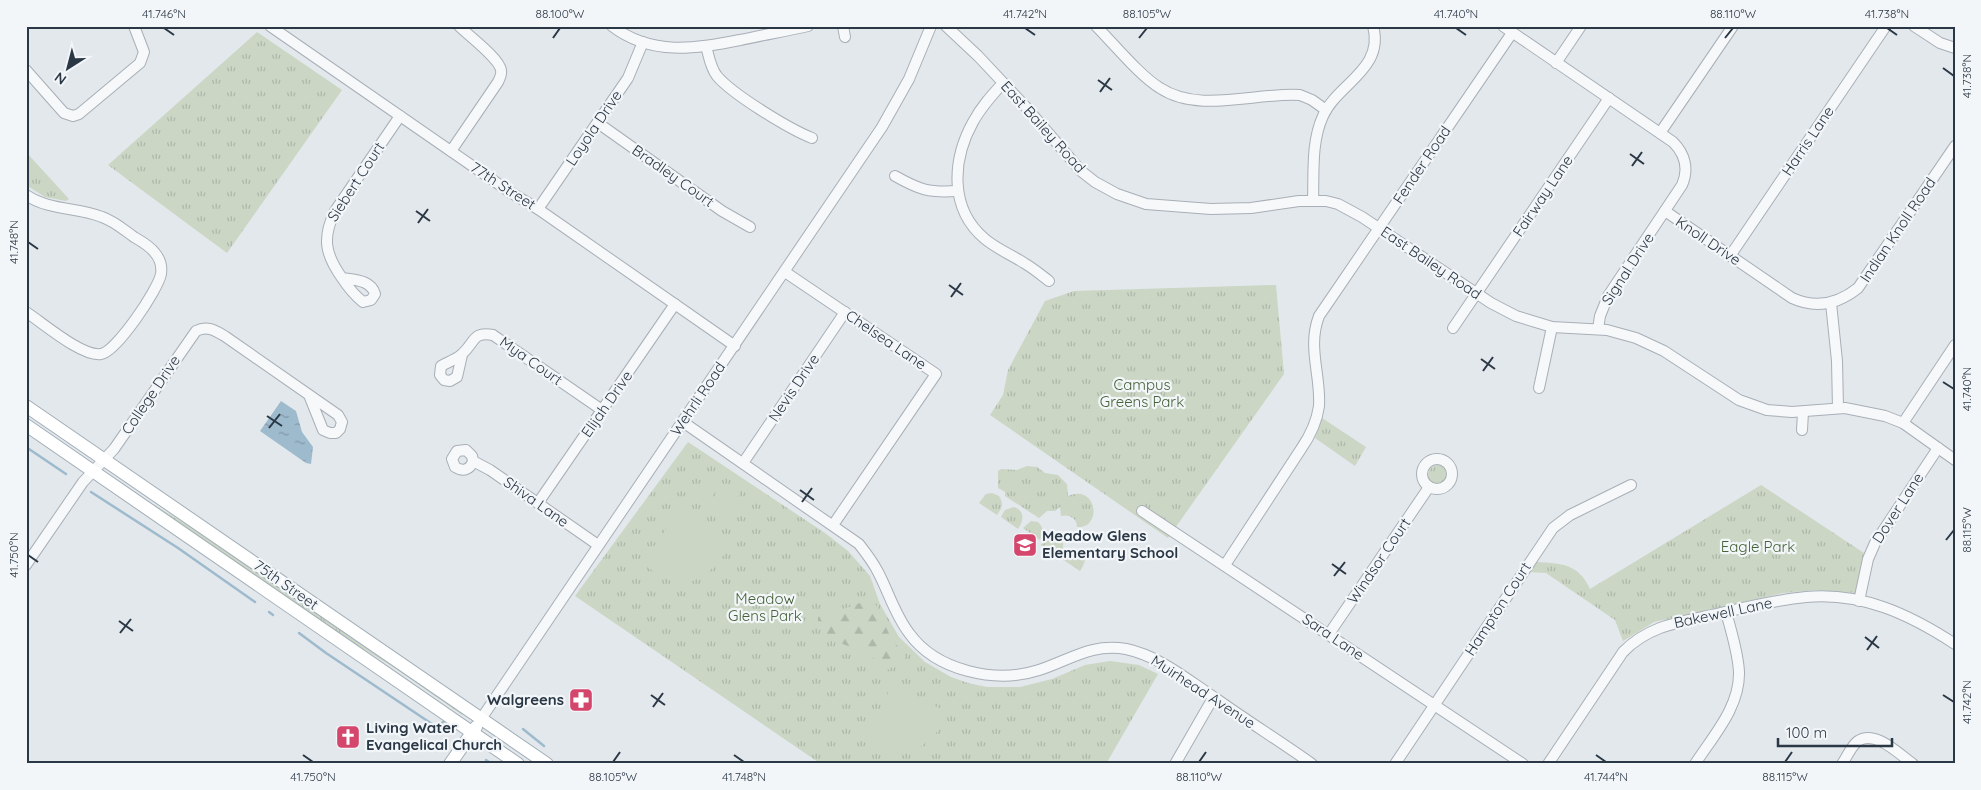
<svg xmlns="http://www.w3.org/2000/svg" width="1981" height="790" font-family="Quicksand,sans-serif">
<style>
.grass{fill:url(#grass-tufts)}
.forest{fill:url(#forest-firs)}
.garden{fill:#cbd6c4}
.water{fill:url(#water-ripples)}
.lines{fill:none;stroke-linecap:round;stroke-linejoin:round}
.stream{stroke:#9ebacd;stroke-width:2.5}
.minor-casing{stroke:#a8afb7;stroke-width:12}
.major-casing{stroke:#a2aeb8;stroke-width:14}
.minor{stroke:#f6f8fa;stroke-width:10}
.major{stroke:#fff;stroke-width:12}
.ticks{fill:none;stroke:#2a3745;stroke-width:2}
.labels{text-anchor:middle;stroke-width:4.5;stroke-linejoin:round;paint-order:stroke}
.street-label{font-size:15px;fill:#2a3745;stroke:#f3f6f9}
.park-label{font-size:15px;fill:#446137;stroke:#f3f6f9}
.poi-label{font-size:15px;font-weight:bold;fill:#2a3745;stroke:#f3f6f9;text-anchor:start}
.neatline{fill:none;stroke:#2a3745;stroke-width:2}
.ticks-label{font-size:12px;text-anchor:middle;fill:#2a3745}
</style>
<defs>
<pattern id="grass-tufts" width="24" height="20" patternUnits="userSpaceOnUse" patternTransform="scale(1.25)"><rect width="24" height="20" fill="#cbd6c4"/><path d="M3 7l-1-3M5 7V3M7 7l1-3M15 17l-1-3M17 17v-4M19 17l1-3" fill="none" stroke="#aeb8aa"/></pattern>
<pattern id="forest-firs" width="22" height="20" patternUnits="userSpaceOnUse" patternTransform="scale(1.25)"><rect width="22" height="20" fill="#cbd6c4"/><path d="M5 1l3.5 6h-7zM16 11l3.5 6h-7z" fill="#aeb8aa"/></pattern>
<pattern id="water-ripples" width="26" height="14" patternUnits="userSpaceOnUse" patternTransform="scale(1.25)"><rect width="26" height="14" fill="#9ebacd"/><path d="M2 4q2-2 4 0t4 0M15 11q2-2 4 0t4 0" fill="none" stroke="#8198a8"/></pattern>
</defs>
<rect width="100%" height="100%" fill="#e3e8ec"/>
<g class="grass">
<polygon points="257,32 342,90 227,253 108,165"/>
<polygon points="26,152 69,199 66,201 45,197 26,185"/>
<polygon points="1276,285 1284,374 1168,538 990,415 1003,395 1008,370 1045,301 1074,291"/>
<polygon points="1322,418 1366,447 1355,466 1315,438"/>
<polygon points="688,442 825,533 848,551 870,576 880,604 899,637 925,662 951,677 968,683 987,687 1020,687 1052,679 1085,665 1110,661 1139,665 1158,674 1106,764 821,764 575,596"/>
<circle cx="1438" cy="475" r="10"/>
<path d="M 1027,466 L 1037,467 L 1045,473 L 1058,475 L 1067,484 L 1068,496 C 1097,483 1103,529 1077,527 C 1077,518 1069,514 1061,516 L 1060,507 L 1055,511 L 1047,511 L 1039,518 L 1005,496 L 1005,492 L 998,488 L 998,471 L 1001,469 L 1017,470 Z"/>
<polygon points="118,480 151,503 214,541 463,713 462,715 396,669 338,633 117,482"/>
<path d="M 1761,485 L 1864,553 L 1856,593 L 1816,590 L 1783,593 L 1654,622 L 1623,641 L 1615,620 L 1546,573 L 1530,572 L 1536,562 C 1561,563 1579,564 1590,589 Z"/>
<path d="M 992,493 L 999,496 C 1004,504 1002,508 997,515 L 979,503 L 986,494 Z"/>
<path d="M 1014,507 C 1025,511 1024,520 1018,529 L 1001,517 L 1005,510 Z"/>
<path d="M 1031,521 L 1038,522 C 1044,528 1044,533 1040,540 L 1023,528 Z"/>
<path d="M 1052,535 C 1066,536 1065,547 1059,557 L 1041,545 L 1046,539 Z"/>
<path d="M 1076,549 C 1088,553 1086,562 1080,571 L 1062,559 L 1067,552 Z"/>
</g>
<path class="forest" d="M 860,603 L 876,605 L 890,636 L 906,657 L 888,670 L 880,662 L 859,650 L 840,643 L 818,627 L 818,617 C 832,611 846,609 860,603 Z"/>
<g class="garden">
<polygon points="708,472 722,482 706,506 691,496"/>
<polygon points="726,484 740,494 723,518 709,508"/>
<path d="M 684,513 L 731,545 C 718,563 701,587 676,582 C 664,580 652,570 642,563 L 677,514 Z"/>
<path d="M 896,686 L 949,713 C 937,737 913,762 884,751 C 877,749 869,744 862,741 L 891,688 Z"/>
</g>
<polygon class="water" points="281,401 296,411 302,432 313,447 311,464 306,463 260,431"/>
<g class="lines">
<g class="stream">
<polyline points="26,447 66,474"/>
<polyline points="91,492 178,548 255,602"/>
<polyline points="269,612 273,615"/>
<polyline points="299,633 326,653 438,728"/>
<polyline points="436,727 446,720"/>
<polyline points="523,729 544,746"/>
<polyline points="486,760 492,764"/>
</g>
<defs>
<g id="minor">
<polyline points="270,26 510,192 538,209 735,346"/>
<path d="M 612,26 C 651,56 696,49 740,40 C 763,35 785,31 808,26"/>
<polyline points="843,26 845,37"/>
<polyline points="946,26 978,56 1025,106 1081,171 1095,182 1117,194 1146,204 1211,209 1251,208 1299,201 1326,201 1338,204 1362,217 1491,303 1516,316 1552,327 1607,330 1636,338 1664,351 1739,400 1767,410 1792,412 1845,408 1885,416 1903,423 1955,460"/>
<path d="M 1096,26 C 1114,44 1140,76 1160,88 C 1199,114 1256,92 1300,95 L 1312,100 L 1326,110"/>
<path d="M 1503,26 L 1673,142 C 1685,154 1689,169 1682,185 L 1608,296 L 1600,316 L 1598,329"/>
<polyline points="1914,26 1940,43 1955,48"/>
<path d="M 706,46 C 709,56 710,67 717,76 C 732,94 789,129 812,138"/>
<polyline points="1556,63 1581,26"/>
<polyline points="26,70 64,113 73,116 79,114 140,63 144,52 134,26"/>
<path d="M 1003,83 C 992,95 981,107 973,122 C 952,160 949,209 985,239 C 997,249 1012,255 1024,263 C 1033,268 1041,275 1049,281"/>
<polyline points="598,123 722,211 750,227"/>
<polyline points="1660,133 1733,26"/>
<path d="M 451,151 L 498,82 C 500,78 502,74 501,70 C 499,58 468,35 459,26"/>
<path d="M 895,176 C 920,190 929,193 957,191"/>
<path d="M 26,195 C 50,211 77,207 102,217 C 114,221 124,230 134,237 C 141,241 150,246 155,253 C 160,259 162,267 161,274 C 158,290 116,352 101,354 C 82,357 43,323 26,312"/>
<path d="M 1313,201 C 1314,173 1311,142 1323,116 C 1337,84 1385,69 1373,26"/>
<polyline points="538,209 628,78 643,42"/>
<path d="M 1665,211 L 1792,298 C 1816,309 1838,304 1858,288 L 1955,146"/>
<polyline points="1730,256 1886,26"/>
<polyline points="785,272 936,374 833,525"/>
<path d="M 342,278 C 355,280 371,280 375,294 L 371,300 L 363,302 C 354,295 348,287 342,278 C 325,254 322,238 335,211 L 400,116"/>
<polyline points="1831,303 1837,361 1838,408"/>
<polyline points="1453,328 1609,98"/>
<path d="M 462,355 L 457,377 L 450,381 L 444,380 L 440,375 L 441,366 C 448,362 457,359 462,354 C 475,343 472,331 493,335 L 602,410"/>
<polyline points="1539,388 1552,327"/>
<path d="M 683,422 L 859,544 C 866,553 873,562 878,572 C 889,593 895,615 909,633 C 936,671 996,684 1039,670 C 1070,660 1091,643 1126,649 C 1160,656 1189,681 1218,700 C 1249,722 1281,742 1312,764"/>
<polyline points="1903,423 1955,345"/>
<polyline points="1802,430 1803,412"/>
<circle cx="1437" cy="474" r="15"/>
<path d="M 473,461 C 470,470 463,472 455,467 L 452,459 L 457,451 L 466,450 L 472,456 L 473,461 L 490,470 L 598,545"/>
<polyline points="743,463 845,312"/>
<polyline points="538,503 675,304"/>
<polyline points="1142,511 1523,764"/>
<path d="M 26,565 L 83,482 L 114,449 L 196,331 C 208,325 216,331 226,337 L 338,415 L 342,422 L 340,429 L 336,433 L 330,433 L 323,430 L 309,395"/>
<path d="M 1225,565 L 1301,449 C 1310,436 1317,421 1319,406 C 1321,375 1307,347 1319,316 L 1512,33"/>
<polyline points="1859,601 1868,559 1875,543 1938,448"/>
<polyline points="1329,634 1429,487"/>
<polyline points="481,719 882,127 909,79 931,26"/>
<polyline points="1175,764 1213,698"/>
<polyline points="1395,764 1553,528 1570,515 1631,485"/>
<path d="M 1548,764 L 1623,652 C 1648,626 1679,622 1712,615 C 1743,608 1774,600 1806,597 C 1862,592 1909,614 1955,644"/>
<path d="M 1695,764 C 1713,736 1740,707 1739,672 C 1738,652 1731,631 1726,612"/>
<path d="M 1842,764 C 1847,757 1851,746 1858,741 C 1875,729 1900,755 1913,764"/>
</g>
<g id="major">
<polyline points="26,406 547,764"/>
<polyline points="26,425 518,764"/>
<polyline points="450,764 476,727"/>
</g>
</defs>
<use href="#minor" class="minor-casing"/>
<use href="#major" class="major-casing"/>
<use href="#minor" class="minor"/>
<use href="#major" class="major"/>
</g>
<path class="ticks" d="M 164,28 L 174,35M 1025,28 L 1035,35M 1456,28 L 1466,35M 1887,28 L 1897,35M 553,38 L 560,28M 1139,38 L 1147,28M 1725,38 L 1733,28M 1943,68 L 1954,76M 1098,80 L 1112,90M 1100,92 L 1110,78M 1630,154 L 1644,164M 1632,166 L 1642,152M 416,211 L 430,221M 418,223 L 428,209M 28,242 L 38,249M 949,285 L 963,295M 951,297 L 961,283M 1481,359 L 1495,369M 1483,371 L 1493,357M 1943,382 L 1954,389M 267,416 L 282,426M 269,428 L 280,414M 800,490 L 814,500M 802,502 L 812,488M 1946,540 L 1954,530M 28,555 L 38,562M 1332,564 L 1346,574M 1334,576 L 1345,562M 119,621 L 133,631M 120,633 L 131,619M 1865,637 L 1879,648M 1867,650 L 1877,636M 651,695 L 665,705M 1943,695 L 1954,702M 653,707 L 663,693M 303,755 L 313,762M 734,755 L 744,762M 1596,755 L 1606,762M 613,762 L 620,752M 1199,762 L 1206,752M 1785,762 L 1792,752"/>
<defs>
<symbol id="school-square" viewBox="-11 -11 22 22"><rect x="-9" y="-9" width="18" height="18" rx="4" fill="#d4466c" stroke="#f3f6f9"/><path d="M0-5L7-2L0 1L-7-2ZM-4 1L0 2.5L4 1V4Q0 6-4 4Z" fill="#fff"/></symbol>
<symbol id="pharmacy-square" viewBox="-11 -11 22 22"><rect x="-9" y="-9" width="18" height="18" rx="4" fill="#d4466c" stroke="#f3f6f9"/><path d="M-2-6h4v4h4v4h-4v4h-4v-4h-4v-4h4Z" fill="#fff"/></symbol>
<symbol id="church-square" viewBox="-11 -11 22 22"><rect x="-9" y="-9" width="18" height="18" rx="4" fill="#d4466c" stroke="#f3f6f9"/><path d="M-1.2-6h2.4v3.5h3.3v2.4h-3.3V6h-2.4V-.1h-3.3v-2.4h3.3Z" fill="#fff"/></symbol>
</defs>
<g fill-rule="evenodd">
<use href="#school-square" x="1011" y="531" width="28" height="28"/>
<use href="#pharmacy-square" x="567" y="686" width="28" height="28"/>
<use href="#church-square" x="334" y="723" width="28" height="28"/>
</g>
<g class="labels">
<g class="street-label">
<text transform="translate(1043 127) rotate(48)" y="5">East Bailey Road</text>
<text transform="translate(594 128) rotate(-56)" y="5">Loyola Drive</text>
<text transform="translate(1808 141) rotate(-56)" y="5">Harris Lane</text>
<text transform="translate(1422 165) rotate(-56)" y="5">Fender Road</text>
<text transform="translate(673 176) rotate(35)" y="5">Bradley Court</text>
<text transform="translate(356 182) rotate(-57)" y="5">Siebert Court</text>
<text transform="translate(503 186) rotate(33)" y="5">77th Street</text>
<text transform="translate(1543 196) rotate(-56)" y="5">Fairway Lane</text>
<text transform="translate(1898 230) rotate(-56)" y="5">Indian Knoll Road</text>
<text transform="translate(1708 241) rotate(34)" y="5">Knoll Drive</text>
<text transform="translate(1431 263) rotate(34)" y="5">East Bailey Road</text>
<text transform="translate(1628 269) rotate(-57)" y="5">Signal Drive</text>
<text transform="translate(886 340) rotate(34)" y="5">Chelsea Lane</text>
<text transform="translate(531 361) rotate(35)" y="5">Mya Court</text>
<text transform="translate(794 388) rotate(-56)" y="5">Nevis Drive</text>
<text transform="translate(151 395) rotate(-56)" y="5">College Drive</text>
<text transform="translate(698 399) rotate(-56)" y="5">Wehrli Road</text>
<text transform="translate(607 404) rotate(-55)" y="5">Elijah Drive</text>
<text transform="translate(536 502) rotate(35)" y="5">Shiva Lane</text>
<text transform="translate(1898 508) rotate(-57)" y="5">Dover Lane</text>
<text transform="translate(1379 561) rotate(-56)" y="5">Windsor Court</text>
<text transform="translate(286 585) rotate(35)" y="5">75th Street</text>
<text transform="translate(1498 609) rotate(-57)" y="5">Hampton Court</text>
<text transform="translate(1723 613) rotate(-12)" y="5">Bakewell Lane</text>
<text transform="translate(1333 637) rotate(34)" y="5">Sara Lane</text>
<text transform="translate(1203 692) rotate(33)" y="5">Muirhead Avenue</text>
</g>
<g class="park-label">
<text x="1142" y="390">Campus<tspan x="1142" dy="17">Greens Park</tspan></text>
<text x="1758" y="552">Eagle Park</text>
<text x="765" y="604">Meadow<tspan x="765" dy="17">Glens Park</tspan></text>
</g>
<g class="poi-label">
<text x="1042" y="541">Meadow Glens<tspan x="1042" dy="17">Elementary School</tspan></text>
<text x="564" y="705" text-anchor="end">Walgreens</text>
<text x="366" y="733">Living Water<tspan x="366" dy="17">Evangelical Church</tspan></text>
</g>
</g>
<rect width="1981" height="790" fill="none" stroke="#f3f6f9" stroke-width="55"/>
<g transform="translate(68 68) rotate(216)" stroke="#f3f6f9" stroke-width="4" paint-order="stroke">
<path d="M0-4L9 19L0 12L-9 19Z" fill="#2a3745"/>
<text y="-8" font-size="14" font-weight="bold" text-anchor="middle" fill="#2a3745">N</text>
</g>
<path d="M1778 738v8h114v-8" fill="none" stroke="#2a3745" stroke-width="2.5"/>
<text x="1786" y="738" font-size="15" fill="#2a3745" stroke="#f3f6f9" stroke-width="4" paint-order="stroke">100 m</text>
<rect x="28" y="28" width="1926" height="734" class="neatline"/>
<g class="ticks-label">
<text x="164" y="18">41.746°N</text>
<text x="560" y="18">88.100°W</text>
<text x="1025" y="18">41.742°N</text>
<text x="1147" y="18">88.105°W</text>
<text x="1456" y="18">41.740°N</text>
<text x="1733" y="18">88.110°W</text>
<text x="1887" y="18">41.738°N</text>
<text transform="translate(1967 76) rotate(-90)" y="4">41.738°N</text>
<text transform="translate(14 242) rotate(-90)" y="4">41.748°N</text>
<text transform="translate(1967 389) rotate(-90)" y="4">41.740°N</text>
<text transform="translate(1967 530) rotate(-90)" y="4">88.115°W</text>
<text transform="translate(14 555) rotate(-90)" y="4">41.750°N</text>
<text transform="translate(1967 702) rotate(-90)" y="4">41.742°N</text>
<text x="313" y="781">41.750°N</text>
<text x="613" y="781">88.105°W</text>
<text x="744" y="781">41.748°N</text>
<text x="1199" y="781">88.110°W</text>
<text x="1606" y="781">41.744°N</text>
<text x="1785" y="781">88.115°W</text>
</g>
</svg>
